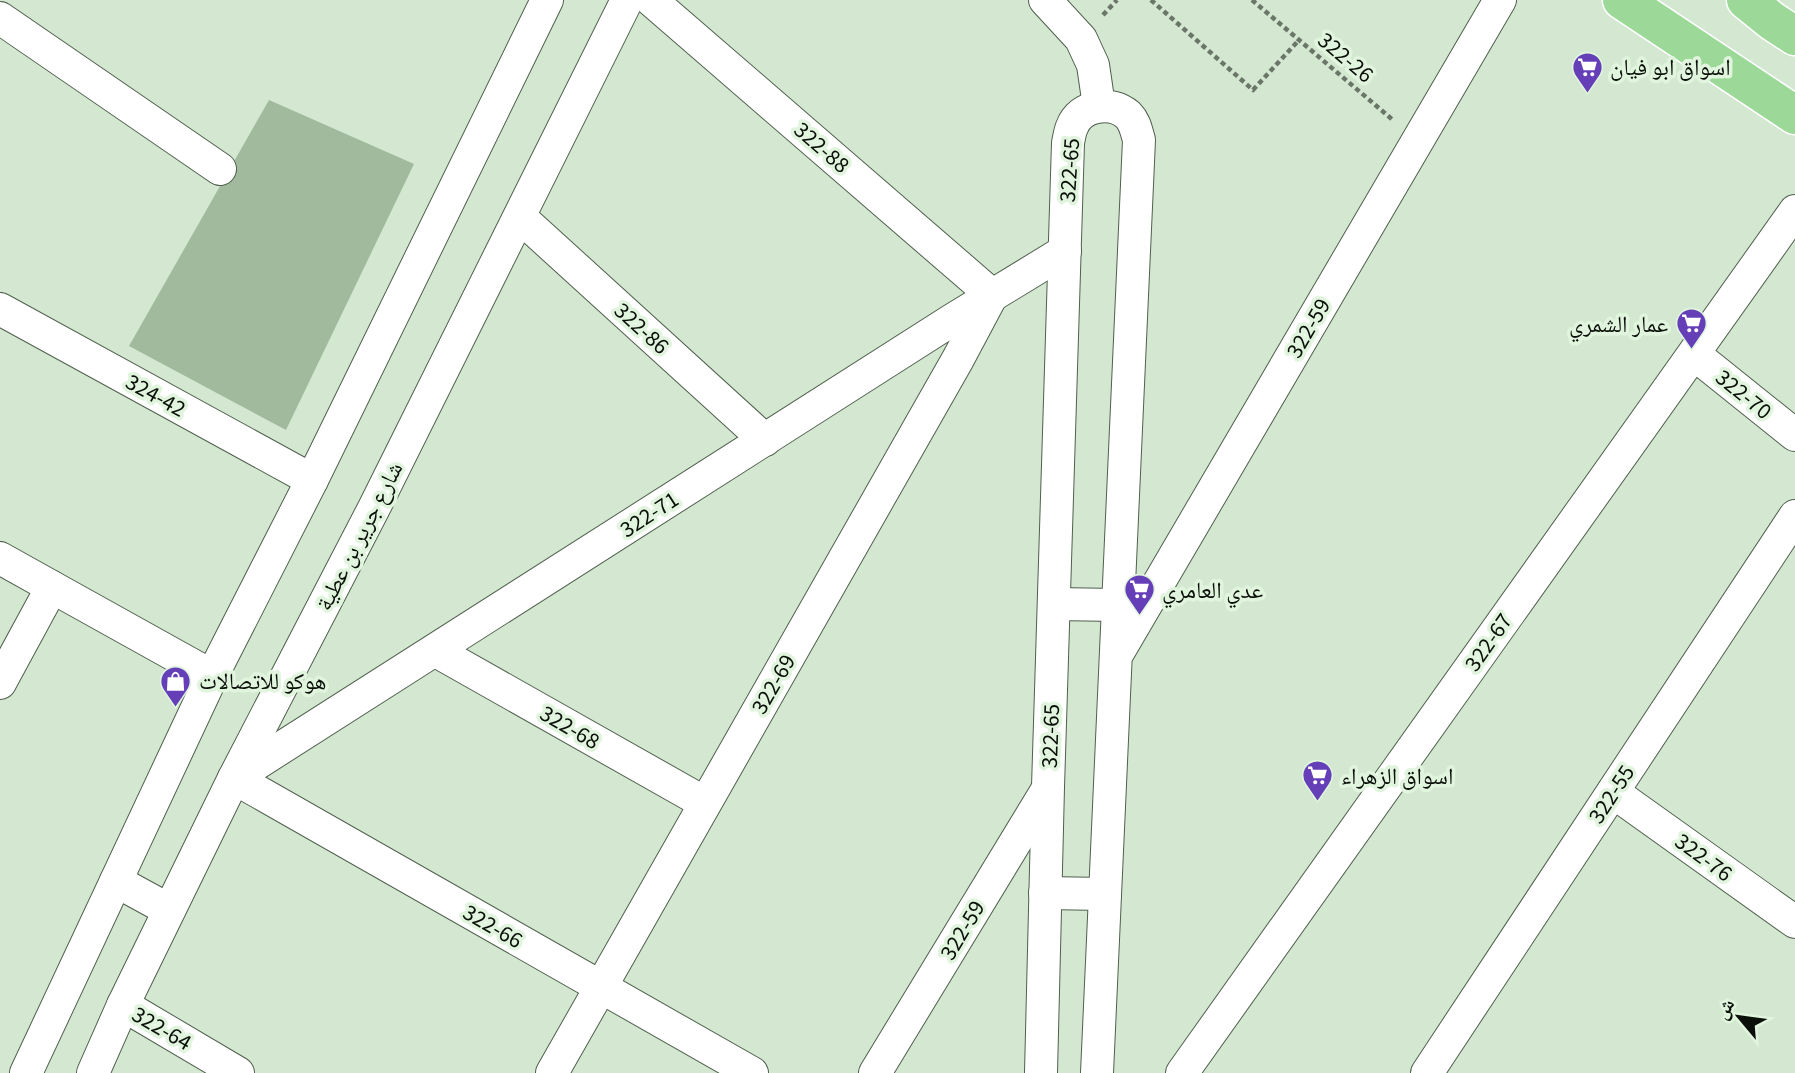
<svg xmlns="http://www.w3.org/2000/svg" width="1795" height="1073" font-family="'Source Sans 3','Noto Naskh Arabic',sans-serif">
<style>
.green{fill:#a1ba9e}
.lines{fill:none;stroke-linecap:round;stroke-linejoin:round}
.minor-casing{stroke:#4f604d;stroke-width:34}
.primary-casing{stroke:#fff;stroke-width:41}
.path{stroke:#6a7668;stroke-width:4.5;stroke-dasharray:5 3.5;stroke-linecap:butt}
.minor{stroke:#fff;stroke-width:32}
.primary{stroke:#9cd998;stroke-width:38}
.labels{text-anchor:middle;stroke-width:7;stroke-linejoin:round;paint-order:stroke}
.street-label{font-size:23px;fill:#0a1009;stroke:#e1f5de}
.poi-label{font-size:23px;fill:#0a1009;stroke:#e1f5de;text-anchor:start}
</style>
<rect width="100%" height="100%" fill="#d4e8d1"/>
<polygon class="green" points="269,100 414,164 286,430 129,346"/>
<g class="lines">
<defs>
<g id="minor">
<polyline points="1045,0 1081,39 1093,65 1099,106"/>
<polyline points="0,18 220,169"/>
<polyline points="520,217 765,440"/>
<polyline points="0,309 312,480"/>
<polyline points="1694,354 1795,435"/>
<polyline points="0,558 52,587 0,683"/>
<polyline points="52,587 212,676"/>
<polyline points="1054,604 1118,605"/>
<polyline points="436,651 705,803"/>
<polyline points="1119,651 1500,0"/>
<polyline points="1613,792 1795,922"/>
<polyline points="116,881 169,910"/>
<polyline points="1045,893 1105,894"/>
<polyline points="123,1005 238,1073"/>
<polyline points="26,1073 212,676 312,480 547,0"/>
<polyline points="93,1073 123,1005 234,778 374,508 627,0"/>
<polyline points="552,1073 958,359 992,295 651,0"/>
<polyline points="752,1073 234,778 952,320 1065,251"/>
<polyline points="875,1073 1047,790"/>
<path d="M 1041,1073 L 1048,787 L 1068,143 C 1069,138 1070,131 1072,127 C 1080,105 1111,100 1128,115 C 1135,122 1136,130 1139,140 L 1097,1073"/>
<polyline points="1182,1073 1795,211"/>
<polyline points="1427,1073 1795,516"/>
</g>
<g id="primary">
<polyline points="1622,0 1795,115"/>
<polyline points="1746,0 1772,21 1795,36"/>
</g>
</defs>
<use href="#minor" class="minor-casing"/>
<use href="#primary" class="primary-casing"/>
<g class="path">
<polyline points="1151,0 1253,90 1299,40"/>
<polyline points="1252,0 1393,120"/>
<polyline points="1103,15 1117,0"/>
</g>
<use href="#minor" class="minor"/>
<use href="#primary" class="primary"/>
</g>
<defs>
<symbol id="supermarket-pin" viewBox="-11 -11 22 30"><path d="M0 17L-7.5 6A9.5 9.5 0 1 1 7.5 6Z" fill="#653fb8" stroke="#e1f5de"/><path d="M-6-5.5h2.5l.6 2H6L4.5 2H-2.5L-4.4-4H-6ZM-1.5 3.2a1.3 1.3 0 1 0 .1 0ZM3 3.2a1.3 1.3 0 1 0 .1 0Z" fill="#fff"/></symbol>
<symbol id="shop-pin" viewBox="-11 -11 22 30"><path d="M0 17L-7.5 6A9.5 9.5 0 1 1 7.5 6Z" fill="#653fb8" stroke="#e1f5de"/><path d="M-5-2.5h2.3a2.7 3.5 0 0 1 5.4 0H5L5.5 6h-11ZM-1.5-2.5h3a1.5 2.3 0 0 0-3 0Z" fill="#fff"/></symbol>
</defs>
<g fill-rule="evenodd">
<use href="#supermarket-pin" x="1570" y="50" width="35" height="47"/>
<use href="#supermarket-pin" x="1674" y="306" width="35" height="47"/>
<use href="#supermarket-pin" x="1122" y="572" width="35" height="47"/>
<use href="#shop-pin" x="158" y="664" width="35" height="47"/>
<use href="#supermarket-pin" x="1300" y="758" width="35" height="47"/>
</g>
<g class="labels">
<g class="street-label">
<text transform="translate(1346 57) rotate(40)" y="8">322-26</text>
<text transform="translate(822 147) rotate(41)" y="8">322-88</text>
<text transform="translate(1069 170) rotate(-86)" y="8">322-65</text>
<text transform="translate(642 328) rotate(42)" y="8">322-86</text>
<text transform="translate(1308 328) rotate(-60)" y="8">322-59</text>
<text transform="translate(1744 394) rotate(39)" y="8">322-70</text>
<text transform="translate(156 395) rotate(29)" y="8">324-42</text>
<text transform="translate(649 514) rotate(-33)" y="8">322-71</text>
<text transform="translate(359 536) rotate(-63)" y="8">شارع جرير بن عطية</text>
<text transform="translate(1488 642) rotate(-55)" y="8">322-67</text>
<text transform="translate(773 684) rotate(-60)" y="8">322-69</text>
<text transform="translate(570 727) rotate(30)" y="8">322-68</text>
<text transform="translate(1050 736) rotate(-88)" y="8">322-65</text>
<text transform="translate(1611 794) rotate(-57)" y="8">322-55</text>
<text transform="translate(1704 857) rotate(36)" y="8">322-76</text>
<text transform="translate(493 926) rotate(30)" y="8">322-66</text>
<text transform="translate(962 930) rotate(-59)" y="8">322-59</text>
<text transform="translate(162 1028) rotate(30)" y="8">322-64</text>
</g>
<g class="poi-label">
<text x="1610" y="75">اسواق ابو فيان</text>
<text x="1668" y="332" text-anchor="end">عمار الشمري</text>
<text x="1162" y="598">عدي العامري</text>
<text x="199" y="689">هوكو للاتصالات</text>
<text x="1341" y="784">اسواق الزهراء</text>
</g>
</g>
<g transform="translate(1739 1017) rotate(299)" stroke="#e1f5de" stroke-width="5" paint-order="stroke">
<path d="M0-5L12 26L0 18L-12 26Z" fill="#0a1009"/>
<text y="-10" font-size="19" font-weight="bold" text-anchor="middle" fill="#0a1009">ش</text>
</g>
</svg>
